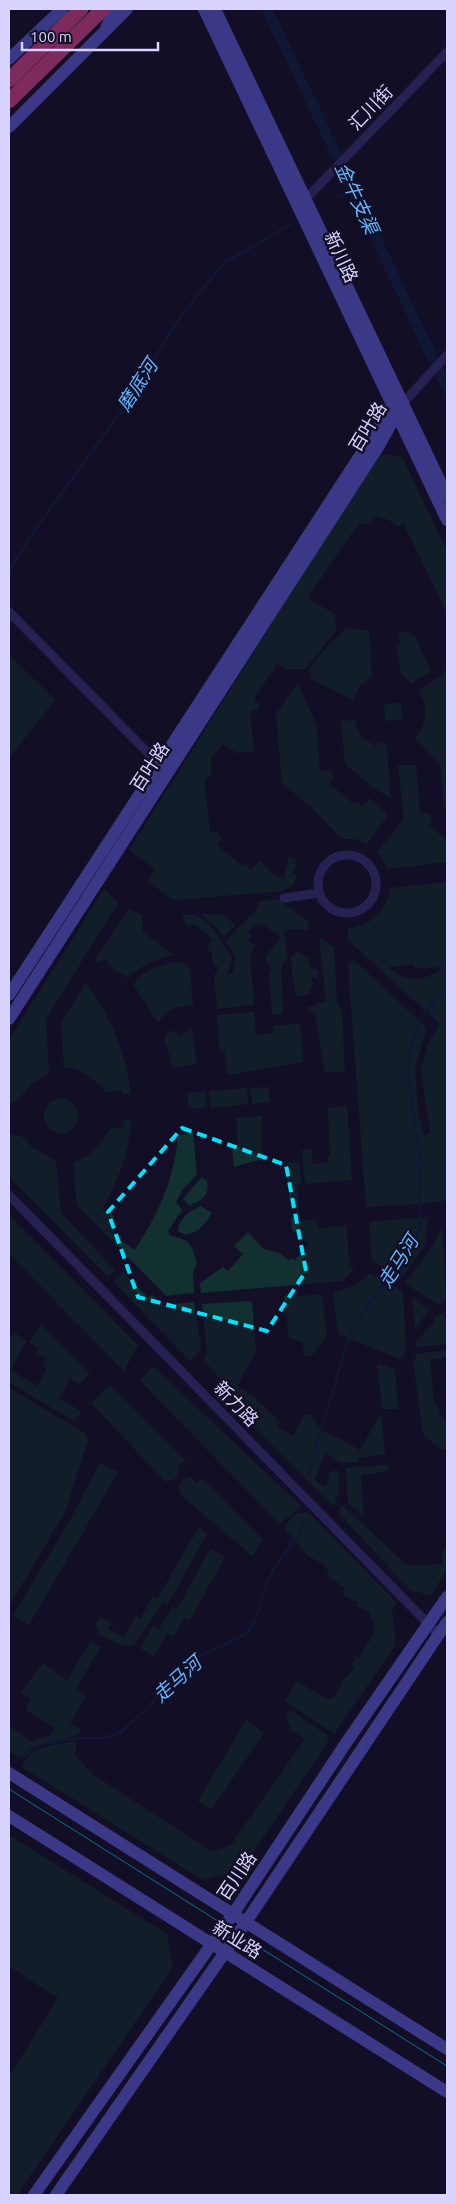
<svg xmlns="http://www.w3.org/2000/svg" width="456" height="2204" font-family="Ubuntu,'Noto Sans SC',sans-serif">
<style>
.green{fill:#12302f;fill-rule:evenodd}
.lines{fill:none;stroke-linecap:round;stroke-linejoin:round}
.stream{stroke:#0c2248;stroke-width:2.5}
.canal{stroke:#0c2248;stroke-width:10}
.street{stroke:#3d3a85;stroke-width:9}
.secondary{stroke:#6f6bff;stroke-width:12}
.highway{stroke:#ff4fa3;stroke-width:15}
.tram{stroke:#00e5ff;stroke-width:1}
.marked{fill:none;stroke:#00e5ff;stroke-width:4;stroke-dasharray:10 6;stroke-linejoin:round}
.labels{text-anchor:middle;stroke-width:5;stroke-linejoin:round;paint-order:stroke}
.street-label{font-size:18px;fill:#d9d4ff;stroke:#130f26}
.water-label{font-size:19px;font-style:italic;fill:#62b6ff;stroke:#130f26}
</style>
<rect width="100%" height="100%" fill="#130f26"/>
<g class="green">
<polygon points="379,454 402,457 447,551 447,613 404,524 396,526 391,521 377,516 366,525 359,523 307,598 335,614 336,631 305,669 288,669 277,664 254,699 260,705 257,710 250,712 254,751 237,753 222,744 211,759 211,776 205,778 205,788 210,832 217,832 222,839 217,845 242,866 244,864 251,870 259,861 273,875 284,878 289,856 297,860 295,863 298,864 293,873 297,875 293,885 282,891 173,900 147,881 155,869 129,850"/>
<polygon points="347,628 369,631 372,677 361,684 353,700 311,679 310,668 323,651"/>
<polygon points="408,632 414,635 431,671 411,683 401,674 396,647 400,644 399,633"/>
<polygon points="9,655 55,700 9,758"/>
<path d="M 447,668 L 447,809 L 444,806 L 440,764 L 415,738 C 428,722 429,708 419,690 L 443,674 Z"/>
<polygon points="298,683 316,724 320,771 329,770 334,777 329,784 354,804 357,802 362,807 370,798 388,815 367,844 355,839 342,839 311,807 282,783 276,714"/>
<polygon points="401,703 402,719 386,721 384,704"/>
<path d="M 355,720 C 357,733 364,741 376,746 L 377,742 L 387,745 L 390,797 L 375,789 L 345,764 L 341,721 Z"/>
<polygon points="398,765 416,765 420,813 428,813 432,819 430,825 447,841 447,862 388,869 377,852 404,819"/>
<path d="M 447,882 L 447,1200 L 422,1204 L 366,1207 L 348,965 L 354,960 L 427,1028 L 415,1067 L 418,1112 L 424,1137 L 430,1133 L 421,1070 L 429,1042 L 440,1024 L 348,940 L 348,929 C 370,925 388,912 390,888 ZM 413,965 L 414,969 L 441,967 L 440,971 C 420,981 406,983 388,967 Z"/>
<polygon points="104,889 118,903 46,1019 49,1073 32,1084 16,1102 9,1103 9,1040"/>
<path d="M 279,900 L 308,921 L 309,930 L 286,929 L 284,932 L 288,959 L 283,962 L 281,969 L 283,1013 L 272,1015 L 269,973 L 271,970 L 271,964 L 267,964 L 266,956 L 281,937 L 262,923 L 259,926 L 255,924 L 248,933 L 251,936 L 248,940 L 256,946 L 250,954 L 254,1005 L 217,1009 L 214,975 L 218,973 L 217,965 L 213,965 L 212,953 L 206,948 L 213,939 L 194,924 L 190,928 L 186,925 L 182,915 C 187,915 194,914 198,916 C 215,923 220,944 232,957 L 228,975 L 233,973 L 236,958 L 226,941 L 256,910 L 260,901 Z"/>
<path d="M 129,909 L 142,916 L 143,932 L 173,955 C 155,959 142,966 128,977 L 115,970 L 105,958 L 99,963 L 95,960 Z"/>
<polygon points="201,914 222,914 235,925 224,937 218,929"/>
<polygon points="319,938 334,947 337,1003 342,1011 345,1072 325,1072 316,1017 306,1008 326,1001"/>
<polygon points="297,952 308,957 311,969 317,969 318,981 315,977 311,978 313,986 308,995 296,996 291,965 293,965 290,958"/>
<path d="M 182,962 L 190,968 L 193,1006 C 177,1005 166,1009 158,1023 L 134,985 C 137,971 169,961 182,962 Z"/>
<path d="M 86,983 C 112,1019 125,1050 131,1094 L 123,1095 L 121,1090 L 106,1092 C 93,1078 84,1069 64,1067 L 61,1023 Z"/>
<polygon points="254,1012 256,1035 273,1033 273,1026 300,1023 303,1062 227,1075 225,1051 220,1051 217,1015"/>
<polygon points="192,1028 197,1064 173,1068 164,1038 171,1030 181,1037"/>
<polygon points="268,1087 270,1102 252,1104 251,1088"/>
<polygon points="247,1088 248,1104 211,1108 209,1091"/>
<polygon points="205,1091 206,1107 189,1109 187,1093"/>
<circle cx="61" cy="1116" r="17"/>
<polygon points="347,1106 352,1180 305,1184 302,1150 311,1149 313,1164 328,1163 327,1157 330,1155 328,1108"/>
<polygon points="262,1116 262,1159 234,1167 232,1145 238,1144 236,1118"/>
<path d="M 131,1119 C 130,1151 118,1181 102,1209 L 114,1216 L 111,1221 L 116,1224 L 112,1229 L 119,1239 L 135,1250 C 158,1214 175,1178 178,1135 L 193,1133 L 197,1174 L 183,1189 L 176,1202 L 182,1210 L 168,1231 L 171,1236 C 190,1240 192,1244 197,1263 L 193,1272 L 194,1293 L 166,1296 L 77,1205 L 73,1162 C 91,1158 100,1144 110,1129 L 123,1127 L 124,1120 Z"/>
<path d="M 9,1135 C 13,1135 17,1135 21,1136 C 27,1139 27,1143 32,1147 C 40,1153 50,1155 56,1162 L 61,1213 L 115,1270 L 107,1276 L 9,1176 Z"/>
<polygon points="299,1162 301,1184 297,1185 300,1221 316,1219 318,1229 347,1225 349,1265 354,1269 342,1281 201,1293 200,1283 223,1267 228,1271 243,1254 234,1246 248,1232 264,1249 280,1253 289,1261 291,1258 295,1260 309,1243 292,1230 291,1217 297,1216 296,1209 291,1209 286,1163"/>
<path d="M 202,1177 L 207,1181 C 210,1196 201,1201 189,1206 L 183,1199 Z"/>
<path d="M 201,1206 L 212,1213 C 205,1225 191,1241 178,1231 C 179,1219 190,1210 201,1206 Z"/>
<polygon points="9,1215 138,1345 124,1371 9,1254"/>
<polygon points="428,1217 425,1245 401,1279 372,1260 369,1222"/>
<path d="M 442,1227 L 446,1299 L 439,1305 L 404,1283 C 420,1265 433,1249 442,1227 Z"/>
<polygon points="123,1272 148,1298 152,1295 163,1305 194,1302 201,1349 190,1361 113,1281"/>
<path d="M 369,1273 L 403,1292 L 406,1351 L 400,1359 L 338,1334 L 333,1292 C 348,1289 359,1285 369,1273 Z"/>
<polygon points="322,1295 327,1336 312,1355 304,1356 303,1343 289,1338 284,1296"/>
<polygon points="412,1297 429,1310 415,1329"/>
<polygon points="252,1301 256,1352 237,1386 253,1396 280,1422 277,1427 293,1436 304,1415 310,1414 322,1430 360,1450 381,1413 385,1454 359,1458 358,1462 340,1463 325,1452 315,1480 322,1486 327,1485 330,1472 338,1470 340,1492 335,1499 338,1501 333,1506 220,1393 227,1386 203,1360 207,1354 202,1304"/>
<polygon points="443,1313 447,1324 447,1344 417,1347 416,1342 435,1322 434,1317"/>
<polygon points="41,1325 90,1373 79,1384 70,1379 59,1398 82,1412 73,1421 9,1382 9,1340 14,1332 26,1341 10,1370 37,1386 47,1369 43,1365 46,1359 36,1353 39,1348 29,1342"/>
<polygon points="447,1350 447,1357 430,1360 434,1403 440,1409 438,1412 447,1423 447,1449 440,1449 423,1435 413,1362 417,1354"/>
<polygon points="377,1364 395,1369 398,1409 385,1409 382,1407"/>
<polygon points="153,1366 301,1506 280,1524 140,1381"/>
<polygon points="110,1385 185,1460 179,1465 177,1478 166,1482 91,1403"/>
<polygon points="9,1388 85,1433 88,1440 65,1512 9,1606"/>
<polygon points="100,1463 118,1472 29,1625 13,1616 71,1518"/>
<polygon points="388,1465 389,1469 383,1472 361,1475 364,1516 348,1503 346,1468"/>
<polygon points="191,1477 197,1483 202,1478 263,1540 252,1556 180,1494 179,1487 183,1480"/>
<polygon points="342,1505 408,1566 442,1564 442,1554 447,1545 447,1570 431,1595 410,1590 338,1512"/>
<polygon points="308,1512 397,1603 392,1608 396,1644 334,1734 285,1701 297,1681 328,1700 331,1697 334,1698 345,1677 348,1676 354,1668 352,1664 357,1656 359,1658 374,1633 372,1632 375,1628 372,1618 369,1616 370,1613 357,1606 358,1603 342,1594 345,1588 327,1575 329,1570 324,1568 326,1565 309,1557 286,1530 285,1525 296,1514"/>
<path d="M 199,1527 L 207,1534 L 168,1604 L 163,1602 L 135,1644 C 124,1650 109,1639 99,1634 L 96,1624 L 100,1616 L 111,1624 L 108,1629 L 124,1637 L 136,1616 L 140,1619 L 153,1596 L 157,1599 Z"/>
<polygon points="210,1549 225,1557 190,1620 184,1617 174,1636 167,1633 154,1657 140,1648 153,1626 159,1629 173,1607 177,1609"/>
<path d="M 90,1642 L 101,1647 L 76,1688 L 86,1696 L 70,1723 L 82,1730 C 68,1745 38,1737 19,1758 L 9,1751 L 9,1726 L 31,1741 L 51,1735 L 55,1728 L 26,1710 L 31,1699 L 21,1692 L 43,1663 L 67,1681 Z"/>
<path d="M 290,1710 L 327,1735 L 328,1742 L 241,1870 L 203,1880 L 22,1767 C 29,1745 58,1744 77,1741 L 75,1755 L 92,1774 L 211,1851 L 230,1846 L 305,1739 L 292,1731 L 286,1716 Z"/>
<polygon points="246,1720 264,1733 211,1810 198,1801"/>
<polygon points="9,1835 167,1934 173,1967 17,2195 9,2195 9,2077 58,1998 9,1966"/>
</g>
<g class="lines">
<g class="stream">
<polyline points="337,198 353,189"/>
<polyline points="9,571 35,530 127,403 180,317 224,263 290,225"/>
<path d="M 308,1474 L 349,1337 L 366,1308 L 395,1271 L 416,1239 L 420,1227 C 419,1199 421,1170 418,1143 C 412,1094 396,1055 427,1010 C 434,1002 439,994 447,988"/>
<polyline points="23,1756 43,1744 78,1738 104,1738 120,1733 141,1714 193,1660 248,1633 256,1619 263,1593 273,1570 300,1532 303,1522"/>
</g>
<polyline class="canal" points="267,9 447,388"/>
<g class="street">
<polyline points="302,203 447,52"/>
<polyline points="403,403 447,355"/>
<polyline points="9,612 162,767"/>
<circle cx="347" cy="884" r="29"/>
<polyline points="284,898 319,893"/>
<polyline points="9,1195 439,1635"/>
</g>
<g class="secondary">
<polyline points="204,9 447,520"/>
<polyline points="215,9 447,496"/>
<polyline points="106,29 111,16 111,9"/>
<polyline points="9,59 62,9"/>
<polyline points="9,127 127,9"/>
<polyline points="9,995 393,405 398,404"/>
<polyline points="9,1019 378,447 403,403"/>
<polyline points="9,1773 447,2049"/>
<polyline points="9,1816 447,2092"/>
<polyline points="34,2195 233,1914 346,1743 447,1597"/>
<polyline points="56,2195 246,1922 447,1622"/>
</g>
<g class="highway">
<polyline points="9,80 81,9"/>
<polyline points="9,101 103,9"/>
</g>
<polyline class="tram" points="9,1789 447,2066"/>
</g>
<path d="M0 0H456V2204H0ZM 182,1128 L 286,1165 L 306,1271 L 267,1331 L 138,1297 L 108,1212 Z" fill="#130f26" fill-opacity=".55" fill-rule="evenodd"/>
<path class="marked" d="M 182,1128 L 286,1165 L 306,1271 L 267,1331 L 138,1297 L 108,1212 Z"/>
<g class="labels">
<g class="street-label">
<text transform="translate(371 108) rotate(-46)" y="6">汇川街</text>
<text transform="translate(341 257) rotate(65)" y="6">新川路</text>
<text transform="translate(368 427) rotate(-59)" y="6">百叶路</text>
<text transform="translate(150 767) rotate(-57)" y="6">百叶路</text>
<text transform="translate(236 1404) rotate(46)" y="6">新力路</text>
<text transform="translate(237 1876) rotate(-56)" y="6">百川路</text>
<text transform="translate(237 1940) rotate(32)" y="6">新业路</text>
</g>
<g class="water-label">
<text transform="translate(357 198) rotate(65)" y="7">金牛支渠</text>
<text transform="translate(137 385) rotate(-57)" y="7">磨底河</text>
<text transform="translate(398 1261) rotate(-58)" y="7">走马河</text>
<text transform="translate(177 1679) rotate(-42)" y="7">走马河</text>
</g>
</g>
<rect width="456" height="2204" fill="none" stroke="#d9d4ff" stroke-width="20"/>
<path d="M22 42v8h136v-8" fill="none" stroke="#d9d4ff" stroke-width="2.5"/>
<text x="30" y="42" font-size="15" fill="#d9d4ff" stroke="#130f26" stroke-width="4" paint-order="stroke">100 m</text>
</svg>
